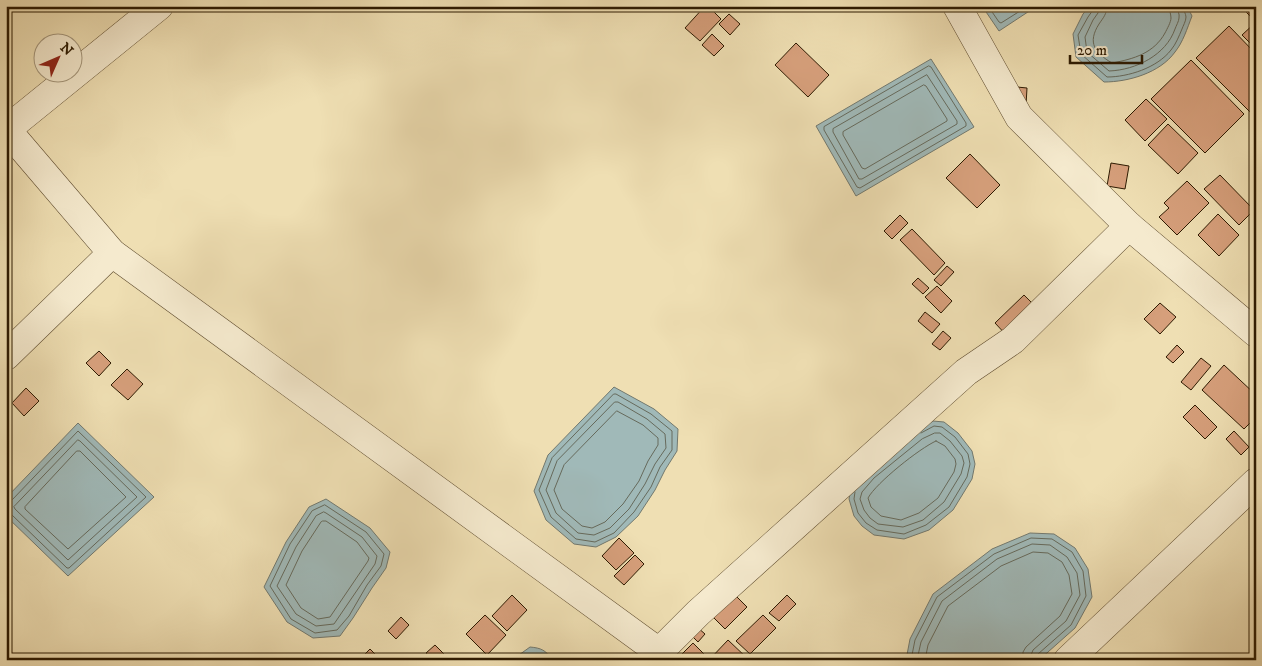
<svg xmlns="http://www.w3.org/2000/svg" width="1262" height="666" font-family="'IM FELL DW Pica',serif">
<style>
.water{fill:#a0b9b8;stroke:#72796f}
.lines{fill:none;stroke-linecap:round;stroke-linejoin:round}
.shore{stroke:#666a5c;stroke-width:1}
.building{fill:#d69f7b;stroke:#2d1a01}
.minor-casing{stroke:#5e4b2e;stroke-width:29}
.minor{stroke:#f5eace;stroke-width:28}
</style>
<rect width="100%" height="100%" fill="#efdfb3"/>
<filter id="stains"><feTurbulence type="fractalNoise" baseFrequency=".004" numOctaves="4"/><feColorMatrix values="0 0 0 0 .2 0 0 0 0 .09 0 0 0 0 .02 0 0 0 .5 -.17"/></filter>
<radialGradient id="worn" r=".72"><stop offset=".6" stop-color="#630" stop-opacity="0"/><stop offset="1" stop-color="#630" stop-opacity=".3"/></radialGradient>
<g class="water">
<polygon points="982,6 1037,6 999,31"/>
<path d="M 1090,6 L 1187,6 L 1192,16 C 1187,29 1183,42 1175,52 C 1160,73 1128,82 1104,82 L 1076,57 L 1073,34 L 1083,14 Z"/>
<polygon points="931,59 974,127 856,196 816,126"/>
<polygon points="614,387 654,409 678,429 677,451 665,470 655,490 638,516 616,537 596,547 574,544 546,520 534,491 548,455"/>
<polygon points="933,421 944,422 958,433 972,451 975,464 972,479 953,510 929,530 904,539 874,535 862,526 854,516 849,499 851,488 917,429"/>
<polygon points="78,423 154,497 68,576 6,516 6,498"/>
<polygon points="326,499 370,528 390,552 386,568 372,588 353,618 340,636 313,638 287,622 264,587 286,542 309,507"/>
<polygon points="1030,533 1054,534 1075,548 1088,569 1092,597 1075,628 1039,660 906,660 910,639 933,594 992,549"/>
<path d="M 530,647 C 541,648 546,650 552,660 L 512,660 Z"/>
</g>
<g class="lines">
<g class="shore">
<polyline points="988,6 999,22 1001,23 1028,6"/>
<path d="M 1093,6 L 1093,10 L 1088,17 L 1078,35 L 1081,54 L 1107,77 C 1128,77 1157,68 1171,50 C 1176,44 1179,36 1182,29 C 1183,26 1186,21 1186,17 C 1186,14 1183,10 1183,6"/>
<path d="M 1100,6 L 1098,13 L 1093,20 L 1085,37 L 1087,52 L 1109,71 C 1136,70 1166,55 1175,29 C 1176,26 1179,21 1179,18 C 1180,14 1177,10 1177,6"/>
<path d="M 1107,6 C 1107,14 1103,18 1099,24 C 1087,43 1095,53 1112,63 C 1134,59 1154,53 1165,33 C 1167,29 1171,22 1171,18 C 1171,14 1169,10 1169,6"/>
<polygon points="929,66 931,67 966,123 966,126 860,188 857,187 824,130 824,127"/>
<polygon points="927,75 957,121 957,124 862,179 859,179 833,132 833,129"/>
<polygon points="924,85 926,86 947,119 947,121 865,169 862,168 843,135 843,132"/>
<polygon points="614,394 616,394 651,414 672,431 672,450 660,467 651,487 634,512 614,533 595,542 576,539 551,517 539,490 552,458"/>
<polygon points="615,402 618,402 647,419 665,434 666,448 655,464 645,484 629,509 610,528 594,535 578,533 556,513 546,490 557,461"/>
<polygon points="617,411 643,425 658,438 658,445 648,461 639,481 623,504 605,522 592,528 582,526 562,509 554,490 564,465"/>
<polygon points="935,433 940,433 950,441 962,456 964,463 961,474 944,502 923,520 903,527 878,524 870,518 864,510 860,499 862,492 874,478 922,439"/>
<polygon points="78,440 80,441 137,497 68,560 15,509 14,507"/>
<path d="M 936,441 L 945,446 L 955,459 L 956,464 L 954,472 L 938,498 L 919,513 L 901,520 L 881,516 L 871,507 L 868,498 C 876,483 920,448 936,441 Z"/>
<polygon points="77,451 80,451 126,497 68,549 25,509 25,507"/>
<polyline points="855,492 854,499 858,513 866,523 877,530 904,534 926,525 949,507 967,477 970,464 968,454 955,437 942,427 934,426 921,433"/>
<polyline points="6,501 12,500 78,431 146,497 69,568 67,568 12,515 6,513"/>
<polygon points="325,505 366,532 384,554 381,566 367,585 349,616 337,630 315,633 291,619 270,586 290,544 312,511"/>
<polygon points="324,512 326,513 362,537 377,556 375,564 334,624 316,626 296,614 277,586 296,547 316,516"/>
<polygon points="323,521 326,521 357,542 369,558 368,561 330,617 318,619 301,608 286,585 302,551 321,522"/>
<polyline points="911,660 915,640 937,597 994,554 1031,538 1052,539 1072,552 1083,571 1086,596 1071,625 1038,654 1036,660"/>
<polyline points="917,660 921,642 942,601 997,559 1032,544 1050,545 1067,557 1077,573 1080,595 1066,621 1033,650 1031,655 1030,660"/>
<polyline points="925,660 928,645 948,606 1001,566 1033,552 1048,553 1062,562 1069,575 1072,594 1060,616 1026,647 1023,652 1023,660"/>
</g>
</g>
<g class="building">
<polygon points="705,6 708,6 721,19 700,41 685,28"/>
<polygon points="1240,6 1256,6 1256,38 1250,43 1242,35 1256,22"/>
<polygon points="729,14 740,24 730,35 719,24"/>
<polygon points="1229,26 1256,54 1256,118 1196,58"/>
<polygon points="712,34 724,46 714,56 702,45"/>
<polygon points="796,43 829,75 808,97 775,65"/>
<polygon points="1191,60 1244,114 1205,153 1151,99"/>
<polygon points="1017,87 1027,88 1026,105"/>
<polygon points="1146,99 1167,119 1145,141 1125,120"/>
<polygon points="1168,124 1198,153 1178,174 1148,145"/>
<polygon points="1256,146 1256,158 1250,152"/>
<polygon points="970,154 1000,185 977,208 946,178"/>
<polygon points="1111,163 1129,166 1125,189 1107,186"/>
<polygon points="1220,175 1254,210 1239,225 1204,189"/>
<polygon points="1187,181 1209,203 1177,235 1159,217 1169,208 1164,203"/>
<polygon points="1218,214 1239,235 1219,256 1198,235"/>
<polygon points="900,215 908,223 892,239 884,231"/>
<polygon points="912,229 945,263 934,275 900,240"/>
<polygon points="947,266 954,272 941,286 934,280"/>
<polygon points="918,278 929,288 923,294 912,284"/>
<polygon points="937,286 952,301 941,313 925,297"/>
<polygon points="1024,295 1039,310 1009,338 995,323"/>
<polygon points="1160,303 1176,317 1160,334 1144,319"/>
<polygon points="925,312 940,324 932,333 918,321"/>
<polygon points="943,331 951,338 940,350 932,344"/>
<polygon points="1177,345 1184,352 1173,363 1166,357"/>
<polygon points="99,351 111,363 99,376 86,363"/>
<polygon points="1201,358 1211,366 1191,390 1181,382"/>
<polygon points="1224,365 1256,395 1256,417 1244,429 1202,390"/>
<polygon points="127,369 143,384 128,400 111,385"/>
<polygon points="26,388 39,401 24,416 12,403"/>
<polygon points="1195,405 1217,427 1205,439 1183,417"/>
<polygon points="1234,431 1249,447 1241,455 1226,439"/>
<polygon points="619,538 634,553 616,570 602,556"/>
<polygon points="635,555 644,564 624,585 614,576"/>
<polygon points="733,593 747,607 725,629 711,615"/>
<polygon points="512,595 527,610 507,631 492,616"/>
<polygon points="787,595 796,604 779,621 769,613"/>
<polygon points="485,615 506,635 487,655 466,634"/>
<polygon points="763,615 776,628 750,654 736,641"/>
<polygon points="401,617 409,625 396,639 388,631"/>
<polygon points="697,627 705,634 698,642 690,634"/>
<polygon points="728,640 748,659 709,660"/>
<polygon points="693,643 707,657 705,660 676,660"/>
<polygon points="435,645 445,655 440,660 433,660 426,653"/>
<polygon points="370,649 381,660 359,660"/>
</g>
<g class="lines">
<defs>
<g id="minor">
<polyline points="957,6 1019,117 1129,226 1256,333"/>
<polyline points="6,130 159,6"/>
<polyline points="7,130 112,253 659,652"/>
<polyline points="6,356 112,253"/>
<polyline points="651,660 698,613 966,372 1013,340 1129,226"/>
<polyline points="1068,660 1256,482"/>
</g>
</defs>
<use href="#minor" class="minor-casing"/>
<use href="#minor" class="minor"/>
</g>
<rect width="1262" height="666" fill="none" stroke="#efdfb3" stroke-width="25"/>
<rect x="8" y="8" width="1247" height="651" fill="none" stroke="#2d1a01" stroke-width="2.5"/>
<rect x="12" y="12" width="1237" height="641" fill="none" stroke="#2d1a01"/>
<g transform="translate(58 58) rotate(45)"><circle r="24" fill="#f5eace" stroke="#a5977c"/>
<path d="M0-4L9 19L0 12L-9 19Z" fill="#8f2418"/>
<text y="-8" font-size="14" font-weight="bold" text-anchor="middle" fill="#2d1a01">N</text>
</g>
<path d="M1070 55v8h72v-8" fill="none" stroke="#2d1a01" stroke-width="2.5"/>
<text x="1077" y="55" font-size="15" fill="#2d1a01" stroke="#f5eace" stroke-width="4" paint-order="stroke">20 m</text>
<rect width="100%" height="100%" filter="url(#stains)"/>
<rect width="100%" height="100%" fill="url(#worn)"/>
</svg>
